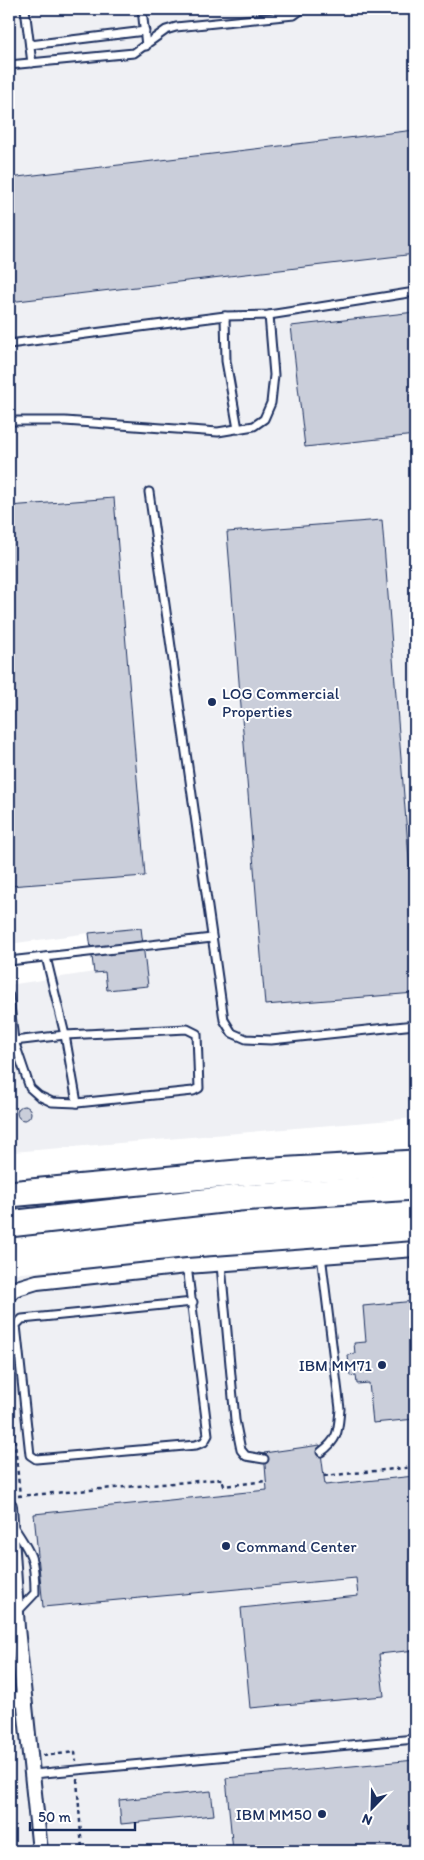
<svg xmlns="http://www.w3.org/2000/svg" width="424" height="1860" font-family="Itim,sans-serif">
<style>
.built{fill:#eff0f4}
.building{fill:#caceda;stroke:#1b2f5e}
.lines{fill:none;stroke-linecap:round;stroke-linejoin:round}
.lane-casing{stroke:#1b2f5e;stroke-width:11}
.street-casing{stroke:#1b2f5e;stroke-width:18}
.highway-casing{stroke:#1b2f5e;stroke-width:29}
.path{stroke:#1b2f5e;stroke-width:2.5;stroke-dasharray:4 4;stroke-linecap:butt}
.lane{stroke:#fff;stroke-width:7}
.street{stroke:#fff;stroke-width:14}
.highway{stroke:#fff;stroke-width:25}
.poi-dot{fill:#1b2f5e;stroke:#fff;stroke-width:2}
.labels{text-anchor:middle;stroke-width:4;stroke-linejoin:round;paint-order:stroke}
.poi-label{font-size:16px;fill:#1b2f5e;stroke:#fff;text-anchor:start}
</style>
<rect width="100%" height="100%" fill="#fff"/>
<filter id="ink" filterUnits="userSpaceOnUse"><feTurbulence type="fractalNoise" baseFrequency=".02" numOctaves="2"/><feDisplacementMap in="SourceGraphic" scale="10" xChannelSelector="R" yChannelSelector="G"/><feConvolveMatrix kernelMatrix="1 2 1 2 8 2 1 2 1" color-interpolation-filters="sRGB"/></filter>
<g filter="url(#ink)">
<g class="built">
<polygon points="9,9 415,9 415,1118 13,1152 9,1102 9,985 94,972 89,933 9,944"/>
<polygon points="415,1240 415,1851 9,1851 9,1274"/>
</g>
<g class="building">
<polygon points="415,130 415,254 9,302 9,178"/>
<polygon points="415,312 415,435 305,447 291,326"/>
<polygon points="114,498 145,876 9,886 9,506"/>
<polygon points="382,520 415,934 415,993 265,1005 227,532"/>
<polygon points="141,928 148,986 107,990 105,972 94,973 89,933"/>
<circle cx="24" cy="1113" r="7"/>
<polygon points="415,1301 415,1419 373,1423 369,1383 357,1384 356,1375 350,1376 348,1355 355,1354 354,1343 366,1342 363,1306"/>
<polygon points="320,1445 325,1485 415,1476 415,1650 379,1654 384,1696 250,1708 241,1608 358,1596 356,1578 43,1607 34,1514 267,1490 264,1453"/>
<polygon points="415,1760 415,1851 233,1851 226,1778"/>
<polygon points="211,1791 214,1815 121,1824 119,1800"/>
</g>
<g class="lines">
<defs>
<g id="lane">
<polyline points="25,9 32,63"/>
<polyline points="142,9 146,46"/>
<polyline points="30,45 145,31"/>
<polyline points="9,65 134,53 166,30 176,27 294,15 302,9"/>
<polyline points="225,316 226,361 238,429"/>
<polyline points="9,344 225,316 269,315 415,292"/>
<polyline points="9,421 65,421 218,432 254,426 264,419 271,403 274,375 269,315"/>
<polyline points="149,492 224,1020 232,1033 246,1039 271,1040 415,1025"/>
<polyline points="46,957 65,1035 77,1103"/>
<polyline points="9,961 212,938"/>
<polyline points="9,996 14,1041 30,1088 39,1096 52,1102 77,1103 193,1091 199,1088 197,1034 187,1029 65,1035 14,1041"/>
<path d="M 321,1255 L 340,1409 C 338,1430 339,1439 321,1452"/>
<polyline points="221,1265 235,1420 241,1450 246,1456 264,1459"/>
<polyline points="187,1266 208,1435 204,1442 196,1445 36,1459 30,1455 16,1325 22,1319 193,1302"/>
<path d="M 13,1526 C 32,1554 35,1559 35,1593 L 17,1612"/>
<polyline points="33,1774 415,1739"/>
</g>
<g id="street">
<polyline points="9,1294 14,1289 37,1282 187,1266 415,1249"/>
<polyline points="9,1506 17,1628 40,1851"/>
<polyline points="9,1700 24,1699"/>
</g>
<g id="highway">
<polyline points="9,1194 238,1173 415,1163"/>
<polyline points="9,1224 239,1198 415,1187"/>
</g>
</defs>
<use href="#lane" class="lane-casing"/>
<use href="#street" class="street-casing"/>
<use href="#highway" class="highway-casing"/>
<g class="path">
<polyline points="13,1423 20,1496"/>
<polyline points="324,1476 415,1467"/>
<polyline points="18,1496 222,1479 224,1486 266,1481"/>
<polyline points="43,1756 75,1752 76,1761"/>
<polyline points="77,1779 82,1850"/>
</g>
<use href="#lane" class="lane"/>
<use href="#street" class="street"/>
<use href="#highway" class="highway"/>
</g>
</g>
<g class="poi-dot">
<circle cx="212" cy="702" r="5"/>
<circle cx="382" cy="1365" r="5"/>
<circle cx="226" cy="1546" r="5"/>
<circle cx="322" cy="1814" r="5"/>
</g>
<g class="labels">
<g class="poi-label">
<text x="222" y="699">LOG Commercial<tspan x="222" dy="18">Properties</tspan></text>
<text x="372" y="1371" text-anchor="end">IBM MM71</text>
<text x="236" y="1552">Command Center</text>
<text x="312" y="1820" text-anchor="end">IBM MM50</text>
</g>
</g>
<rect width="424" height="1860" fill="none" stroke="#fff" stroke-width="30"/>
<rect x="15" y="15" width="394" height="1830" fill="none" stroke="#1b2f5e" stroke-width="2" filter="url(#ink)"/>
<g transform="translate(372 1808) rotate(203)" stroke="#ffffff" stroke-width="4" paint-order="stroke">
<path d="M0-4L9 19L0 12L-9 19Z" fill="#1b2f5e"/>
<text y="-8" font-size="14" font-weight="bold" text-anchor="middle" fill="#1b2f5e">N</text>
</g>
<path d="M30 1822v8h105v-8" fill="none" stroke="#1b2f5e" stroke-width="2.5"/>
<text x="38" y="1822" font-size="15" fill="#1b2f5e" stroke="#ffffff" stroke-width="4" paint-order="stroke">50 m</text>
</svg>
